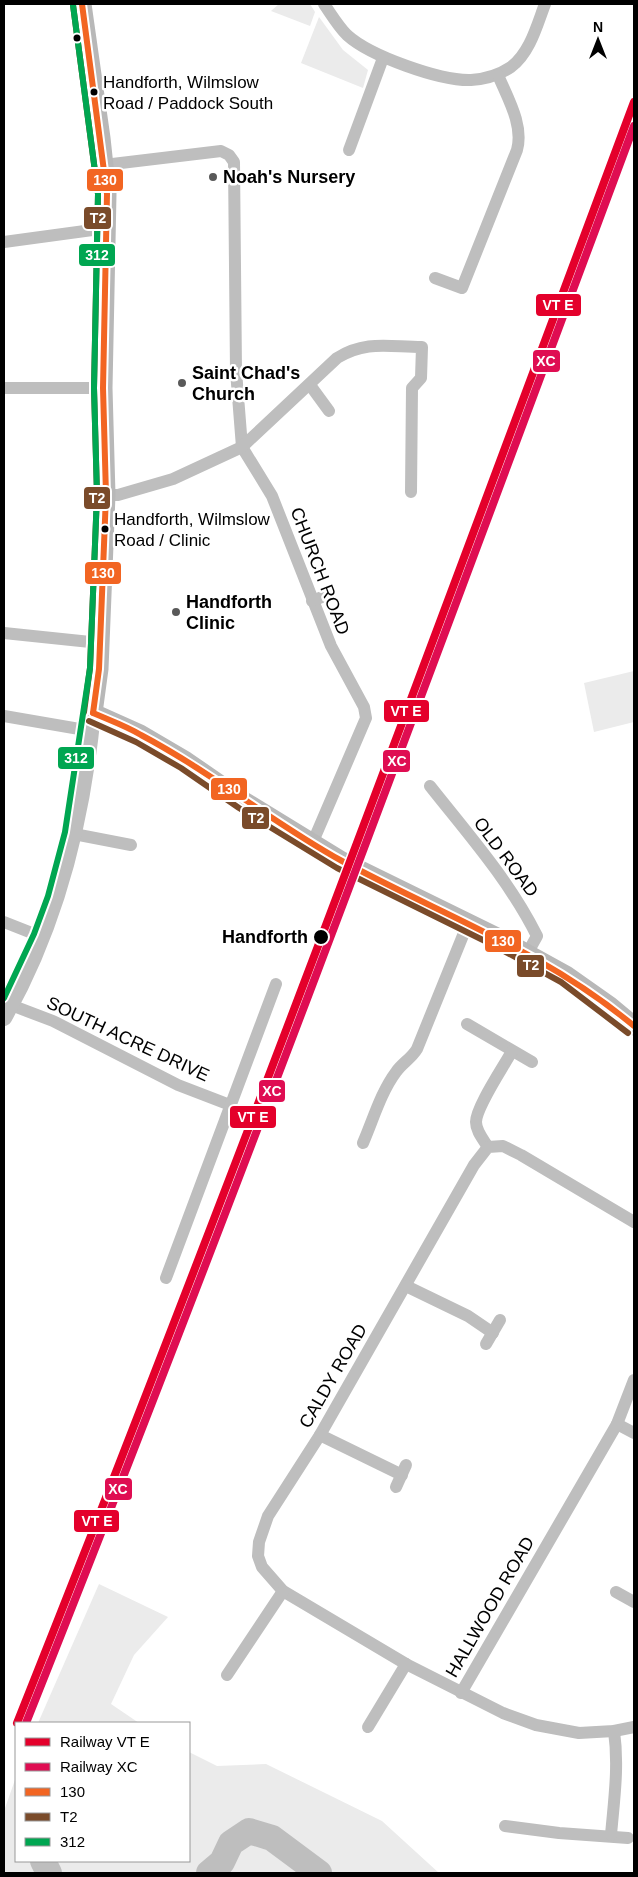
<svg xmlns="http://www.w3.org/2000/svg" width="638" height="1877" font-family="Helvetica,sans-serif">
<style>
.green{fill:#ebebeb}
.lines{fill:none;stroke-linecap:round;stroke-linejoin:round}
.stream{stroke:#bebebe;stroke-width:4.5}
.river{stroke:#bebebe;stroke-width:26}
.minor{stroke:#bebebe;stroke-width:12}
.tertiary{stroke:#bebebe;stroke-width:16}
.secondary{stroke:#b8b8b8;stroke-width:19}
.bus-1-casing{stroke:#fff;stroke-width:10}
.bus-2-casing{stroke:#fff;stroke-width:10}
.bus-3-casing{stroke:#fff;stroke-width:10}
.bus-1{stroke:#f26522;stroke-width:6}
.bus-2{stroke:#7a4b2a;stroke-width:6}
.bus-3{stroke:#00a651;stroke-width:6}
.rail-1-casing{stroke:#fff;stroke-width:11}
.rail-2-casing{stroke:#fff;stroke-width:11}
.rail-1{stroke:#e4002b;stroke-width:8}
.rail-2{stroke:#df0d52;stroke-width:8}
.bus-dot{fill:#000;stroke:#fff;stroke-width:2}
.poi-dot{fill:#595959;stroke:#fff;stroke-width:2}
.labels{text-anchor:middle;stroke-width:5;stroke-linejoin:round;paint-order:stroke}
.bus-label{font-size:17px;fill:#000;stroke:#fff;text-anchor:start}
.poi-label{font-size:18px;font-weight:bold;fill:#000;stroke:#fff;text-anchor:start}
.street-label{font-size:18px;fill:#000;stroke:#fff}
.stop-label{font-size:18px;font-weight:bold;fill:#000;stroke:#fff;text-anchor:end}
.line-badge{stroke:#fff;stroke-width:2}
.badge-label{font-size:14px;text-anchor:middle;font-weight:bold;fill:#fff}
</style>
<rect width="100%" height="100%" fill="#fff"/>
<g class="green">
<polygon points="279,4 310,4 315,12 310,26 271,11"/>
<polygon points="319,17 343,50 368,70 363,88 301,63"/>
<polygon points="634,671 634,722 594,732 584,683"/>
<polygon points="99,1584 168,1617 134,1655 111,1704 139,1723 38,1723"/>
<polygon points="189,1752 217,1766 266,1764 382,1821 439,1873 4,1873 4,1811 16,1777 16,1861 189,1861"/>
</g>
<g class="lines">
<polyline class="stream" points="44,1873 47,1868"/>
<g class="river">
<polyline points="43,1861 49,1873"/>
<polyline points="209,1873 222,1862 231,1843 249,1831 272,1838 319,1873"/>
</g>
<g class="minor">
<path d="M 324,4 C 331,14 338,26 347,35 C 370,56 440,81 471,80 C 486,79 499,75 511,67 C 530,53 537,25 545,4"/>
<polyline points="349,150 383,58"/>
<polyline points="104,165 221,151 229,155 234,162 236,371 242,447 272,496 331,646 364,707 366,718 312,844"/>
<polyline points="4,242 107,228"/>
<path d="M 435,278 L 462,288 L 517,150 C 524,125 507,97 498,75"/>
<polyline points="310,385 329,411"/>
<polyline points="4,388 103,388"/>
<path d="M 106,495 L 118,495 L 173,479 L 242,447 L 337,358 C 366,340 389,347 422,347 L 421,378 L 412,388 L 411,492"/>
<polyline points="312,601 327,595"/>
<polyline points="4,633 100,643"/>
<polyline points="4,716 91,731"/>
<path d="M 430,786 C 468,834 509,880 537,936 L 527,954"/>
<polyline points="74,834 131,845"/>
<polyline points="4,922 42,937"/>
<polyline points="11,1005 53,1021 178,1085 230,1105"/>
<polyline points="467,1024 532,1062"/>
<path d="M 363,1143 C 373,1120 381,1092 396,1072 C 402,1063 411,1059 417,1049 L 468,923"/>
<path d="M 488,1147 C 483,1139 476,1131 476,1122 C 476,1107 504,1066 512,1051"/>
<polyline points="634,1222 521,1155 503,1146 488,1147 474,1165 320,1435 268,1516 259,1542 258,1556 262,1567 283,1591 406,1664 503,1713 536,1725 579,1733 614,1731 634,1727"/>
<polyline points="166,1278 276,984"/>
<polyline points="406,1286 468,1316 493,1333"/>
<polyline points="486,1344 500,1320"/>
<polyline points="617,1424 634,1433"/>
<polyline points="320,1435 402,1475"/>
<polyline points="396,1487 406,1465"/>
<polyline points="616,1592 634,1602"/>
<polyline points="227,1675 283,1591"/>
<polyline points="461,1693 617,1424 634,1380"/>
<polyline points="368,1727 406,1664"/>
<polyline points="505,1826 559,1833 628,1838"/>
<path d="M 611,1835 C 614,1800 619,1766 614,1731"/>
</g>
<path class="tertiary" d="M 4,1018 C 56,926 83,818 93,713"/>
<polyline class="secondary" points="82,4 101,138 107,194 103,388 106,495 99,669 93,713 140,734 186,761 244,801 342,861 497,937 566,975 610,1006 634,1026"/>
<defs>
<g id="bus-1">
<polyline points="82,4 107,194 103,388 106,495 99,669 93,713"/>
<path d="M 93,713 C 109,720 126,726 141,735 C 211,772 273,823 342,861 C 444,916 544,951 634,1026"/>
</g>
<g id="bus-2">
<polyline points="73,5 98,194 94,388 97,495 90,668 84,712"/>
<polyline points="89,721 136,742 181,768 239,808 337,868 493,945 561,982 628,1033"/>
</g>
<polyline id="bus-3" points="4,998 34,934 48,896 65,832 90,668 97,495 94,388 98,194 73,5"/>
</defs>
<use href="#bus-1" class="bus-1-casing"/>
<use href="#bus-2" class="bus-2-casing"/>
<use href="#bus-3" class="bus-3-casing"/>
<use href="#bus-1" class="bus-1"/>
<use href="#bus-2" class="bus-2"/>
<use href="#bus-3" class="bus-3"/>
<defs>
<path id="rail-1" d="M 17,1723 C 231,1186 432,644 634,102"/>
<path id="rail-2" d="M 26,1723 C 237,1194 435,660 634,126"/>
</defs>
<use href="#rail-1" class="rail-1-casing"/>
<use href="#rail-2" class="rail-2-casing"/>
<use href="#rail-1" class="rail-1"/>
<use href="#rail-2" class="rail-2"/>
</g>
<g class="bus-dot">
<circle cx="77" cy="38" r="4.5"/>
<circle cx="94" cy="92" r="4.5"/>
<circle cx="105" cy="529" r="4.5"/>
<circle cx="321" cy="937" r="8"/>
</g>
<g class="poi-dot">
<circle cx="213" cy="177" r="5"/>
<circle cx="182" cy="383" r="5"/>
<circle cx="176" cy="612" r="5"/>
</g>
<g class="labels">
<g class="bus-label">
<text x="103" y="88">Handforth, Wilmslow<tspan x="103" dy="21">Road / Paddock South</tspan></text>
<text x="114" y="525">Handforth, Wilmslow<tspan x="114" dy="21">Road / Clinic</tspan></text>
</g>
<g class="poi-label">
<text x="223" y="183">Noah's Nursery</text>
<text x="192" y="379">Saint Chad's<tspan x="192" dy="21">Church</tspan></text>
<text x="186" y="608">Handforth<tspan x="186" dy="21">Clinic</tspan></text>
</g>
<g class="street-label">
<text transform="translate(320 571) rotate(69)" y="6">CHURCH ROAD</text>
<text transform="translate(506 857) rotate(53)" y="6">OLD ROAD</text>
<text transform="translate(128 1039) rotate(25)" y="6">SOUTH ACRE DRIVE</text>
<text transform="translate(333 1376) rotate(-60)" y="6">CALDY ROAD</text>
<text transform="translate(490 1607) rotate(-60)" y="6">HALLWOOD ROAD</text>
</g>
<g class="stop-label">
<text x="308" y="943">Handforth</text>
</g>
</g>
<g class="line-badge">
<rect x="86" y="168" width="38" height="24" rx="5" fill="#f26522"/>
<rect x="83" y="206" width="29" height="24" rx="5" fill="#7a4b2a"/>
<rect x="78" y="243" width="38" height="24" rx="5" fill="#00a651"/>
<rect x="535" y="293" width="47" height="24" rx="5" fill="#e4002b"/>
<rect x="532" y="349" width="29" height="24" rx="5" fill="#df0d52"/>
<rect x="83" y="486" width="28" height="24" rx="5" fill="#7a4b2a"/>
<rect x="84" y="561" width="38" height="24" rx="5" fill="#f26522"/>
<rect x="383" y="699" width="47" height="24" rx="5" fill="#e4002b"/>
<rect x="57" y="746" width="38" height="24" rx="5" fill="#00a651"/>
<rect x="382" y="749" width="29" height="24" rx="5" fill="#df0d52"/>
<rect x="210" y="777" width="38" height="24" rx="5" fill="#f26522"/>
<rect x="241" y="806" width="29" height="24" rx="5" fill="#7a4b2a"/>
<rect x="484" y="929" width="38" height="24" rx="5" fill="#f26522"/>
<rect x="516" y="954" width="29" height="24" rx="5" fill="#7a4b2a"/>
<rect x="258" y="1079" width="28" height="24" rx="5" fill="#df0d52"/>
<rect x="229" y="1105" width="48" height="24" rx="5" fill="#e4002b"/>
<rect x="104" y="1477" width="29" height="24" rx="5" fill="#df0d52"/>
<rect x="73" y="1509" width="47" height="24" rx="5" fill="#e4002b"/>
</g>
<g class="badge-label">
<text x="105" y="185">130</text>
<text x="98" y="223">T2</text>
<text x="97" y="260">312</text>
<text x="558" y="310">VT E</text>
<text x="546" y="366">XC</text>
<text x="97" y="503">T2</text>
<text x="103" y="578">130</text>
<text x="406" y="716">VT E</text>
<text x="76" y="763">312</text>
<text x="397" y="766">XC</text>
<text x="229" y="794">130</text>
<text x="256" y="823">T2</text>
<text x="503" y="946">130</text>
<text x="531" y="970">T2</text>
<text x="272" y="1096">XC</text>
<text x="253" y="1122">VT E</text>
<text x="118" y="1494">XC</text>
<text x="97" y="1526">VT E</text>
</g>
<rect width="638" height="1877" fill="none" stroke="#000000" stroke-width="10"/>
<rect x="15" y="1722" width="175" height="140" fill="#ffffff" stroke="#999999"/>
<rect x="25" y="1738" width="25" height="8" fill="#e4002b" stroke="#999999"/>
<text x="60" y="1747" font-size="15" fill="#000000">Railway VT E</text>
<rect x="25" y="1763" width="25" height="8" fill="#df0d52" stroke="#999999"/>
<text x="60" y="1772" font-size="15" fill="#000000">Railway XC</text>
<rect x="25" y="1788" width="25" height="8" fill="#f26522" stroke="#999999"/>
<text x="60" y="1797" font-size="15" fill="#000000">130</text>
<rect x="25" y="1813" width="25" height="8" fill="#7a4b2a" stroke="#999999"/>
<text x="60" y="1822" font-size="15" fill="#000000">T2</text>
<rect x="25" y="1838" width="25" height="8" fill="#00a651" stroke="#999999"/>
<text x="60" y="1847" font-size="15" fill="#000000">312</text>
<g transform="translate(598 40)" stroke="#ffffff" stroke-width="4" paint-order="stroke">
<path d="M0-4L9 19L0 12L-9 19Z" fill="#000000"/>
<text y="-8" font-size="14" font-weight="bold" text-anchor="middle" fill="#000000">N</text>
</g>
</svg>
